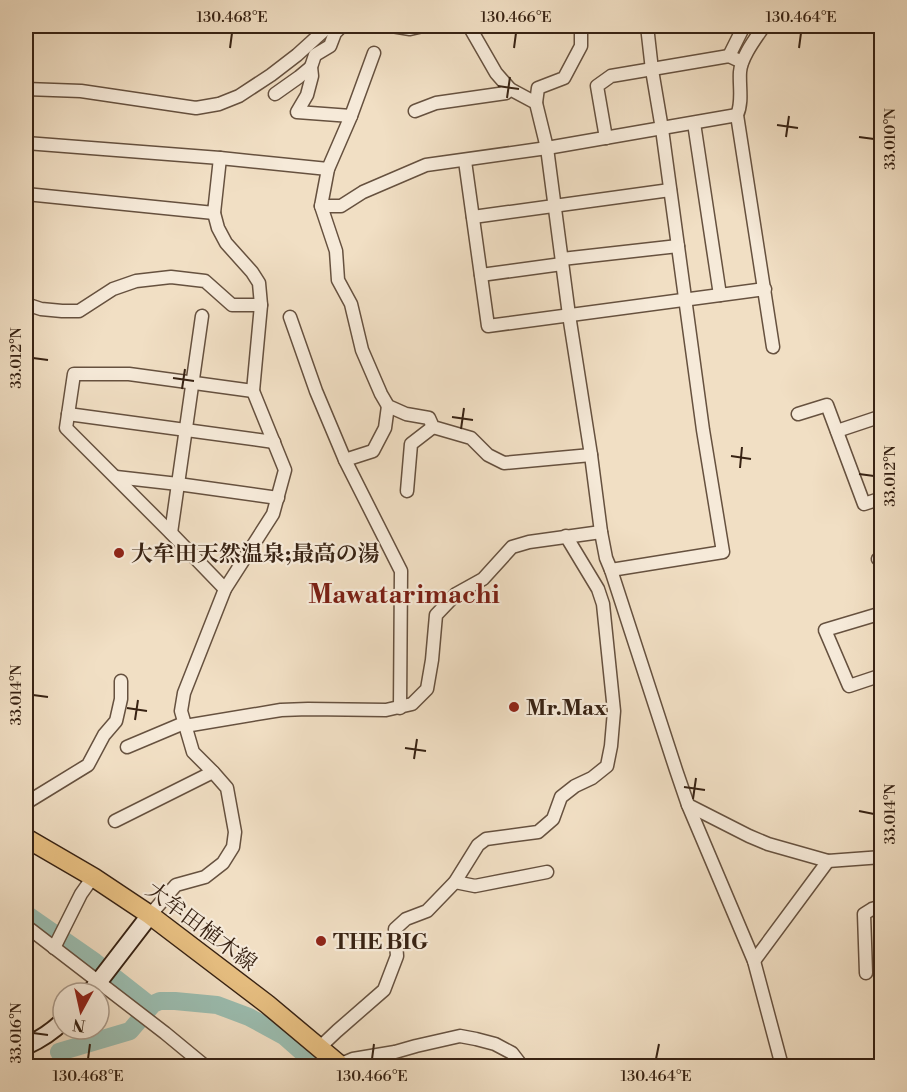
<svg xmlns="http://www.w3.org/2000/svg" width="907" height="1092" font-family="'Libre Bodoni','Noto Serif JP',serif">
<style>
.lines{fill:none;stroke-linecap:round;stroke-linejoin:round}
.river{stroke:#9bbdb0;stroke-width:18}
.street-casing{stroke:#66513f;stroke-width:15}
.secondary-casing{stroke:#372213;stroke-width:20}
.primary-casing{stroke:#372213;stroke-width:21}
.street{stroke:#f6ead9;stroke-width:12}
.secondary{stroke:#f6ead9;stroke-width:16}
.primary{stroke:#e8c082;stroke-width:18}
.ticks{fill:none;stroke:#372213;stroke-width:2}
.poi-dot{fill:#8f2418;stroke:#f6ead9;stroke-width:2}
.labels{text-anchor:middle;stroke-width:4.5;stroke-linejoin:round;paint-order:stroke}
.poi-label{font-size:22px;font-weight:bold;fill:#372213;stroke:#f6ead9;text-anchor:start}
.street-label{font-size:22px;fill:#372213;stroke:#f6ead9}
.quarter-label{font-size:26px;font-weight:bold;fill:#7a1f14;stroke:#f6ead9}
.neatline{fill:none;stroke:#372213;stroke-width:2}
.ticks-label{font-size:15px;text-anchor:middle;fill:#372213}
</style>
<rect width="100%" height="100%" fill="#f1dfc4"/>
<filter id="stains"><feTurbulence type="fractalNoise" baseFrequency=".00333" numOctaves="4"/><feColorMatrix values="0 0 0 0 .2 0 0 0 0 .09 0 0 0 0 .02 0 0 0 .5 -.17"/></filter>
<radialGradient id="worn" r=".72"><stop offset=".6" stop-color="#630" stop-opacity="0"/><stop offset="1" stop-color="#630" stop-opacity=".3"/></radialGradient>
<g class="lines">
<g class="river">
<polyline points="26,914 95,962 151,1006"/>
<polyline points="59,1052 130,1031 153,1004 160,1001 175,1001 217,1005 249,1017 284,1036 318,1066"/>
</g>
<defs>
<g id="street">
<polyline points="347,26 342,26 335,33 330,46 315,55 311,67 312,76 307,95 297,112 351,116"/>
<polyline points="392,26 410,29 423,26"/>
<polyline points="469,26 496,73 510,89 536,103 547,148 569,315 591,455 601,532 606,558 611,570 676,770 688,805 754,961 782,1066"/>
<path d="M 764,26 C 756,38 741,57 740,72 C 739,86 743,102 737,115 L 773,347"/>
<polyline points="374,53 351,116 328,169 321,206 336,251 338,280 351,304 362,350 381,394 388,406 406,414 429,418 433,427 471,438 488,455 504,463 591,455"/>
<polyline points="729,56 744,26"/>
<polyline points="26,89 81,91 196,108 219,104 239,96 271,75 297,55 329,26"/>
<polyline points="275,94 299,77 311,67"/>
<polyline points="536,103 538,88 564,78 581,46 581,26"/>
<polyline points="415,111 436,103 506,93 510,89"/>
<polyline points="694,123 720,295"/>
<polyline points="606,138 597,86 611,76 729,56 742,62"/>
<polyline points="26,143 220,158 328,169"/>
<polyline points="26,159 27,143"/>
<polyline points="465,161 488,326 765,289"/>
<polyline points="26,194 214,213 220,158"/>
<polyline points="321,206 341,206 363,192 426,165 547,148 737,115"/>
<polyline points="473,217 670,190"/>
<polyline points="562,259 678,246"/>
<polyline points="481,275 562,264"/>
<polyline points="26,304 41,309 62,311 79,311 113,289 136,281 171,277 205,281 232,305 261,305"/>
<polyline points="290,317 316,391 345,460 401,571 400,708"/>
<polyline points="68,414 274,442"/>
<polyline points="798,414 827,405 864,504 882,498"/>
<polyline points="837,431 882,416"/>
<polyline points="345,460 373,451 385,428 388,406"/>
<polyline points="116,477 178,484 278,498"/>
<polyline points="407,491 411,444 433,427"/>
<polyline points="171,533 202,316"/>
<polyline points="878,559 882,558"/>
<polyline points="611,570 723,552 703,430 662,129 652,70 647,26"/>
<polyline points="225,589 171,533 66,428 74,374 129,374 253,391"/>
<polyline points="882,613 825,630 849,686 882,675"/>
<polyline points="185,726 281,710 308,709 386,710 412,704 427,689 432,660 436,615 456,594 483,579 512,547 529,542 601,532"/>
<polyline points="127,747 184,723"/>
<polyline points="26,803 88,765 104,735 116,721 121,699 121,681"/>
<polyline points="688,805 749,836 768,844 828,861 882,857"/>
<polyline points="115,821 213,772"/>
<polyline points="455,882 475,886 547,872"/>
<polyline points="150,915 176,885 205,877 223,863 233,847 235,832 227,788 213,772 193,752 181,711 184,693 225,589 273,514 285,470 253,391 261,305 259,283 252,272 226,243 218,228 214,213"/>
<polyline points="26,926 165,1033 205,1066"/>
<polyline points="54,948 81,894 93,877"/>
<polyline points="754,961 828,861"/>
<polyline points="866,973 864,914 872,909 882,906"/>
<polyline points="319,1048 337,1031 384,990 397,956 395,929 406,919 427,911 455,882 478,845 486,839 538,832 553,819 561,797 575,786 592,778 607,766 611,746 614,711 603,604 598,589 566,536"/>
<polyline points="339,1065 353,1059 395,1052 416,1046 460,1036 476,1039 495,1044 512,1053 522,1066"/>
</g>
<g id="secondary">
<polyline points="90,993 150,915"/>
<path d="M 26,1046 C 39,1040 52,1032 63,1021"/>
</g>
<polyline id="primary" points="26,838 93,877 150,915 267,1004 341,1066"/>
</defs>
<use href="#street" class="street-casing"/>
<use href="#secondary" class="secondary-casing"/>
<use href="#primary" class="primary-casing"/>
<use href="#street" class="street"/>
<use href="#secondary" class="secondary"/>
<use href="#primary" class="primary"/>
</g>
<path class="ticks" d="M 230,48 L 232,33M 514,48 L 516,33M 799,48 L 801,33M 498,86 L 519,89M 507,98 L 510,77M 777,125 L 798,128M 786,137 L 789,116M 859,137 L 874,139M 33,358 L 48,360M 173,378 L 194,381M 182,389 L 185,369M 452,417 L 473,420M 461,429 L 464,408M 731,456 L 751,459M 740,468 L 742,447M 859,474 L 874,476M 33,695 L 48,697M 127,708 L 147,711M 135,720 L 138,700M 405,748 L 426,751M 414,759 L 417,739M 684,787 L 705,790M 693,799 L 696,778M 859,811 L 874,814M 33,1033 L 48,1035M 88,1059 L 90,1044M 372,1059 L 374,1044M 656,1059 L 659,1044"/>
<g class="poi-dot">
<circle cx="119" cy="553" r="6"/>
<circle cx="514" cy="707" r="6"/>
<circle cx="321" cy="941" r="6"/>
</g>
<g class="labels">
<g class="poi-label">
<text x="131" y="561">大牟田天然温泉;最高の湯</text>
<text x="526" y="715">Mr.Max</text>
<text x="333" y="949">THE BIG</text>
</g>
<g class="street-label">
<text transform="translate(202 926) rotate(37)" y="8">大牟田植木線</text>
</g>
<g class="quarter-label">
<text x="404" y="603">Mawatarimachi</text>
</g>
</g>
<rect width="907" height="1092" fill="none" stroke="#f1dfc4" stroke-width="66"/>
<g transform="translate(81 1011) rotate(188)"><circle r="28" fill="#f6ead9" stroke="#aa9a8a" stroke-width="1.5"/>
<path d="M0-4.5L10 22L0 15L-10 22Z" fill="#8f2418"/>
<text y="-9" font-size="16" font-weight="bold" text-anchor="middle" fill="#372213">N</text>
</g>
<rect x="33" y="33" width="841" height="1026" class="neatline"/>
<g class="ticks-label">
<text x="232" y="22">130.468°E</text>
<text x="516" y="22">130.466°E</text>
<text x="801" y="22">130.464°E</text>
<text transform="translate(890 139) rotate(-90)" y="5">33.010°N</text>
<text transform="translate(16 358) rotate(-90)" y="5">33.012°N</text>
<text transform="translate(890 476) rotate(-90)" y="5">33.012°N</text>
<text transform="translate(16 695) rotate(-90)" y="5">33.014°N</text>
<text transform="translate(890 814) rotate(-90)" y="5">33.014°N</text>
<text transform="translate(16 1033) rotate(-90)" y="5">33.016°N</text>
<text x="88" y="1081">130.468°E</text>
<text x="372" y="1081">130.466°E</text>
<text x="656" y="1081">130.464°E</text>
</g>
<rect width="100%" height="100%" filter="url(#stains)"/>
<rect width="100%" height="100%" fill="url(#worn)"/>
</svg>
